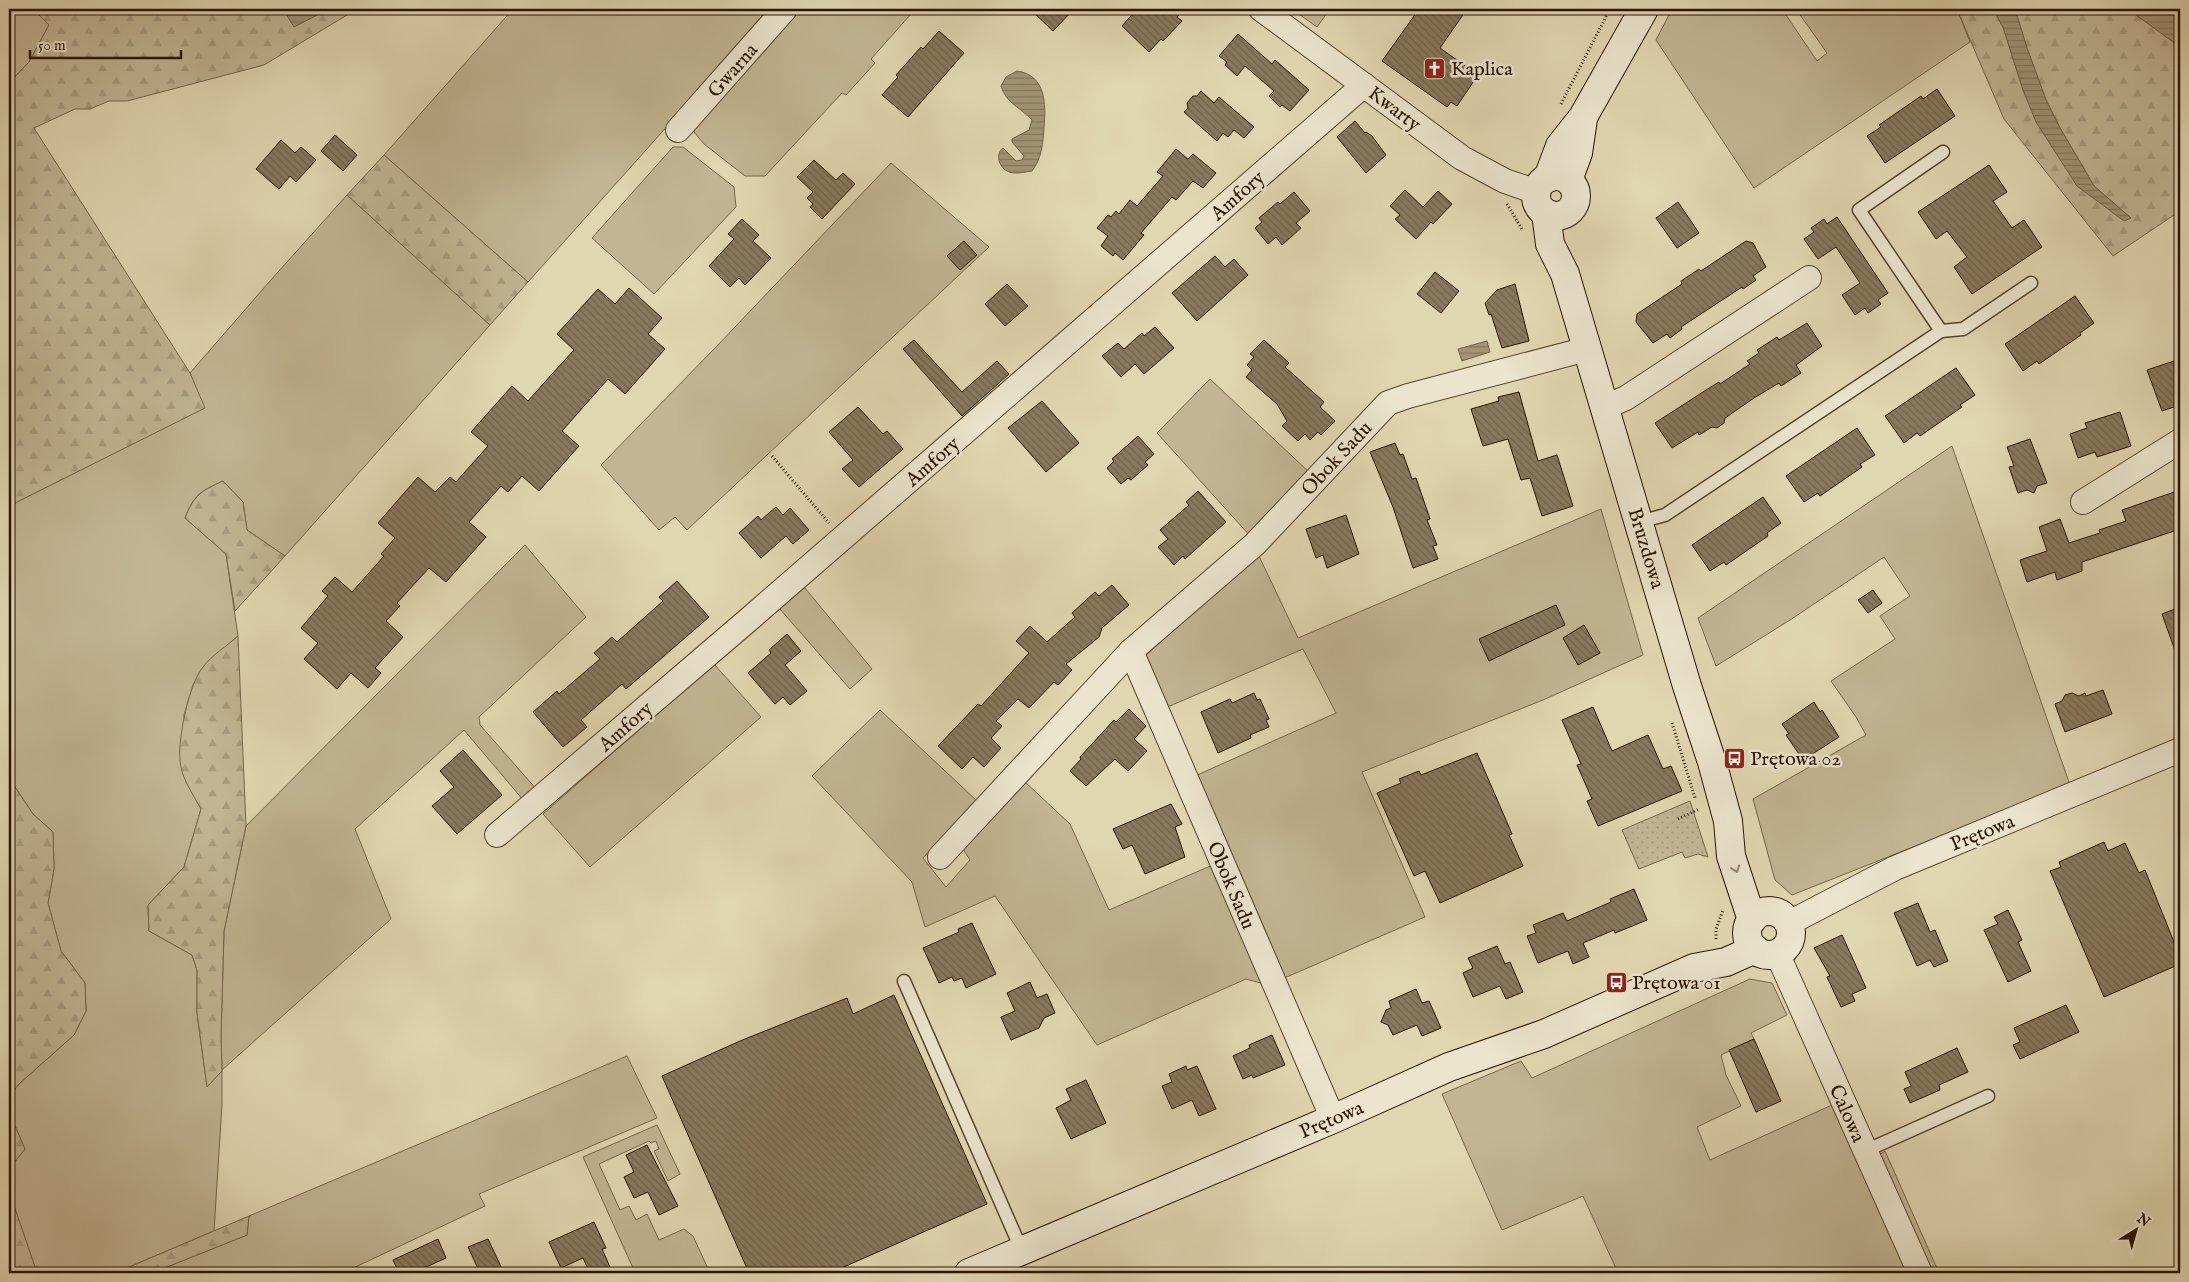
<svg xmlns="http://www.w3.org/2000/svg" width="2189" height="1282" font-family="'IM FELL English',serif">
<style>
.grass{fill:#c2b594;stroke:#75644a}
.forest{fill:url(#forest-firs);stroke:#75644a}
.park{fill:url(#park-dots);stroke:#75644a}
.water{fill:url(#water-rules);stroke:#716146}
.building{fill:url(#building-back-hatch);stroke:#281400}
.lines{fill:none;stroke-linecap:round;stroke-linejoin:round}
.lane-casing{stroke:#56442c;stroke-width:15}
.street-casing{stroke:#56442c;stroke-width:26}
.secondary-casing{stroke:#281400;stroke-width:30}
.path{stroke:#281400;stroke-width:3;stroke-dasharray:1 2.5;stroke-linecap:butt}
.lane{stroke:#ece4cd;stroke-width:12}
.street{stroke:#ece4cd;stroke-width:24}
.secondary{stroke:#ece4cd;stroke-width:28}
.oneway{stroke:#948671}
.labels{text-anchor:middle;stroke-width:5;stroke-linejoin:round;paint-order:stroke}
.poi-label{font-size:20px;fill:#281400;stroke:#ece4cd;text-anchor:start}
.street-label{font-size:20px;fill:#281400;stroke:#ece4cd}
</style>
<defs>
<pattern id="forest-firs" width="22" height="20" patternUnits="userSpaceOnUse" patternTransform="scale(1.25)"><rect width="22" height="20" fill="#c2b594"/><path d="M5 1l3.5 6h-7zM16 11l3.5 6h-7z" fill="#a79b7e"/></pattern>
<pattern id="park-dots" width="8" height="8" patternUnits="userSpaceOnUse" patternTransform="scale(1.25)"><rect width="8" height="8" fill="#c2b594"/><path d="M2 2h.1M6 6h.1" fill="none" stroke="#a79b7e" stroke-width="1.8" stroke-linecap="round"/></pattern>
<pattern id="water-rules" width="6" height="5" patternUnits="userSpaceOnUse" patternTransform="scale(1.25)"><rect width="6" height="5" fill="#a29475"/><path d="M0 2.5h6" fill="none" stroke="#84785e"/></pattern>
<pattern id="building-back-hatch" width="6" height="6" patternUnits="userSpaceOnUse" patternTransform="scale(1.25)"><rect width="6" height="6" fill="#88795d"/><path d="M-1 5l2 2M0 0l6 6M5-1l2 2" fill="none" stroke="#6f624a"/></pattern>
</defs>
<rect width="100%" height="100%" fill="#e1d6b2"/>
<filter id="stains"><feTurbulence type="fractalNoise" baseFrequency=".004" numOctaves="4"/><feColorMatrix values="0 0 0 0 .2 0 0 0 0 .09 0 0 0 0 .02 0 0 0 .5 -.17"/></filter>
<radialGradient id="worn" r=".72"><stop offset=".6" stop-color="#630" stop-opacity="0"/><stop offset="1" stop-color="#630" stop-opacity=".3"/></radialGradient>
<g class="grass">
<polygon points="9,9 33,9 49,25 29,62 9,83"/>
<polygon points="513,9 772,9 528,282 384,155"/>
<polygon points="794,9 910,9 911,14 871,59 875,63 846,95 842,93 765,176 745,176 704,144 694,132 697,118"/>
<polygon points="1292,9 1330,9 1317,27"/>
<polygon points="1672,9 1782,9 1817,61 1827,53 1796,9 1957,9 1970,42 1754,188 1656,40"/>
<polygon points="673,147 683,147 734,187 736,207 654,294 592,238"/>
<polygon points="891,163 989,247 687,530 675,517 659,530 601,465 715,348"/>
<path d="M 347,195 L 490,325 L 285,556 L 247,530 L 243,502 L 223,481 C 201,491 194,494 185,518 L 226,554 L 238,636 L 203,667 L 193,685 L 184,715 L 186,782 L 201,809 L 184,867 L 148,905 L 149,931 L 192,955 L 197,970 L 197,1013 L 207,1086 L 222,1070 L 221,1036 L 224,931 L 246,826 L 525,545 L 586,617 L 479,717 L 480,725 L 538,791 L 524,801 L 464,730 L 355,829 L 391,919 L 222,1070 L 222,1104 L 214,1231 L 115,1273 L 37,1273 L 9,1191 L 9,1169 L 25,1149 L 9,1112 L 9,1097 L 19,1084 L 74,1035 L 86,1011 L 85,983 L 61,951 L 48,903 L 54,869 L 53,832 L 33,814 L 9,778 L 9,506 L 204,408 L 190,373 L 270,281 Z"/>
<polygon points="1210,379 1310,473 1252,538 1157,433"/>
<polygon points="1952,446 2070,785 1792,895 1775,880 1753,799 1866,735 1856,717 1831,681 1895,639 1880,616 1910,596 1884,557 1790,620 1716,666 1698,618"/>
<polygon points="1601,509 1643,655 1543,700 1362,772 1425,917 1282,979 1195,776 1336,713 1303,649 1165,708 1144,657 1258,554 1298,638"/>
<polygon points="804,587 872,669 850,689 779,608"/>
<polygon points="714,664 761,717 590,867 543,814"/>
<polygon points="880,710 976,800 923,858 946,887 970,860 963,849 1024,781 1070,824 1109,910 1215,864 1268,985 1246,979 1097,1045 995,896 925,927 912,882 812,776"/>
<polygon points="1750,979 1772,983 1787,1015 1751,1033 1754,1039 1721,1055 1726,1075 1741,1106 1697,1127 1710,1160 1832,1105 1908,1273 1618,1273 1583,1196 1502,1230 1442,1094 1521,1061 1532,1078"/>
<polygon points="627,1056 657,1118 479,1194 485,1206 349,1270 350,1273 152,1273 247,1235 249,1216"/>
<polygon points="657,1125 680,1174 668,1181 654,1151 659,1149 656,1141 651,1143 649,1141 599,1164 620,1210 629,1206 636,1220 647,1214 659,1240 684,1229 693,1236 710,1273 622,1273 633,1268 583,1157"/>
<polygon points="1885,1151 1939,1273 1928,1273 1876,1157"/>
</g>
<g class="forest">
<polygon points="33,9 357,9 264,65 127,101 109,101 90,109 75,109 34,128 190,373 205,408 9,506 9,83 29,62 49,25"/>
<polygon points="1957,9 1993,9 2003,27 2023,90 2077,186 2131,218 2094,186 2060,128 2046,100 2027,48 2015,9 2128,9 2180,47 2180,211 2113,256 2004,119"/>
<polygon points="384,155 528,282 490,325 347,195"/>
<path d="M 223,481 L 243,502 L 247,530 L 285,556 L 235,611 L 226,554 L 185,518 C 194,495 201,491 223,481 Z"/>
<path d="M 238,636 L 246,826 L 224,931 L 221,1036 L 222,1071 L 207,1087 L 197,1013 L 197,970 L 192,955 L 149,931 L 148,905 L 184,867 L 201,809 C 193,794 181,778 180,760 C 178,737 189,684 203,667 C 212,655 227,646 238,636 Z"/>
<polygon points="9,778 33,814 53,832 54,869 48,903 61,951 85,983 86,1011 74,1035 19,1084 9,1097"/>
<polygon points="9,1112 25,1149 9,1169"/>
<polygon points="9,1191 37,1273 9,1273"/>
<polygon points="249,1216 247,1235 152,1273 115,1273"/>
</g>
<polygon class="park" points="1690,801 1708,857 1698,854 1685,858 1682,852 1639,869 1622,830"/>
<g class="water">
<polygon points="283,9 322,9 323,12 294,27"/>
<polygon points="1993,9 2015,9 2027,48 2046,100 2060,128 2094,186 2131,218 2124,221 2077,186 2036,122 2023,90 2003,27"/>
<polygon points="2128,9 2180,9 2180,47"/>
<path d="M 1017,71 C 1046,75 1046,104 1044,127 C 1043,143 1042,158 1032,171 C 1024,172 1014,175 1007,171 C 999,167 995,154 1003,148 L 1016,161 L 1022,160 L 1024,156 L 1012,142 L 1012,139 L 1029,130 L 1032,120 C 1020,107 1006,103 1001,86 L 1006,77 Z"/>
<polygon points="1487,341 1490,352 1462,361 1458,349"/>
</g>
<g class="building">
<polygon points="1030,9 1074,9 1053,31"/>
<polygon points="1137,9 1185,9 1177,17 1182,21 1163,41 1161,39 1149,52 1122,26"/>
<polygon points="1419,9 1467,9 1440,48 1478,75 1457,106 1451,102 1447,107 1382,61"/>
<polygon points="939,31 964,53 908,117 882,95 898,77 896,75 921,47 923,49"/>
<polygon points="1238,34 1272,64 1275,60 1309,90 1290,111 1282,105 1280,107 1269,96 1274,91 1245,66 1237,76 1225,65 1227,62 1219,56"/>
<polygon points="1937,89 1955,116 1885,163 1867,136 1881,127 1879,125 1921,96 1923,99"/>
<polygon points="1201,91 1214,103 1219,97 1254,127 1244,138 1234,130 1228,137 1223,133 1217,141 1184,112 1188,108 1187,103 1193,96 1197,96"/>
<polygon points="1355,121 1365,133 1366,132 1372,136 1386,155 1366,173 1337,137"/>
<polygon points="335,135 357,155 343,171 321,151"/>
<polygon points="281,140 295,153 301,147 316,160 296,182 290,176 279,189 256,169"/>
<polygon points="1176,149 1188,159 1193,154 1216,173 1203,188 1193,181 1176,200 1172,197 1141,233 1144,235 1123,260 1115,253 1113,256 1101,246 1108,236 1097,228 1108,215 1111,217 1116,211 1119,214 1130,200 1137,206 1163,176 1157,172"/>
<polygon points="814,160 836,180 843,173 855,184 822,219 810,207 813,204 807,198 813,192 797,177"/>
<polygon points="1989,165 2007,192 1993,201 2012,228 2024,220 2042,247 1972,294 1954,267 1967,257 1947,231 1936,239 1918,212"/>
<polygon points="1405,190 1423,207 1438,191 1452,204 1433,224 1431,222 1416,239 1395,219 1400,215 1390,206"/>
<polygon points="1294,192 1310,211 1296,223 1301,228 1282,245 1276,237 1268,244 1255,228 1262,222 1259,218 1278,202 1280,204"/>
<polygon points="1678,202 1699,233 1677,248 1656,218"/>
<polygon points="1837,217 1888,293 1878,300 1881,304 1868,313 1865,308 1855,315 1842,295 1860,283 1836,247 1818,259 1804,239 1814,232 1811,228 1824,219 1827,224"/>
<polygon points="742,219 759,235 753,241 771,258 745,285 739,278 730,287 709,266 734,239 728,234"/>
<polygon points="964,241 977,255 960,270 947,256"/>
<polygon points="1746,241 1753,243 1766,267 1753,276 1756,280 1743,289 1742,287 1681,327 1682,329 1670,338 1667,334 1653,343 1636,322 1637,314 1682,284 1681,281 1699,269 1701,271"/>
<polygon points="1215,256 1225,267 1234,259 1248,275 1197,321 1172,293"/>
<polygon points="1435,272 1459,291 1441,313 1417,294"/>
<polygon points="1007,284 1028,306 1005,326 985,304"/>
<polygon points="1515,284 1529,341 1502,348 1491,314 1489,315 1485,303 1497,290"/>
<polygon points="629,288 662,318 648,334 665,349 625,394 608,379 562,431 579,446 539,491 522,476 508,492 501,486 469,522 486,537 446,582 429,568 397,603 400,606 386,621 403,637 375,668 381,673 368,688 351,673 337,689 304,659 318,643 301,628 328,596 322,591 335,577 352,592 384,556 381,554 395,538 378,523 418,477 435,492 450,477 456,482 488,446 471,432 512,386 528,401 552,374 574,350 557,334 598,289 615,304"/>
<polygon points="2075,296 2094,323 2080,333 2081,335 2039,364 2037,361 2023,371 2005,344"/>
<polygon points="1807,323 1822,346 1796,365 1801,373 1781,386 1779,383 1754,398 1725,418 1724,423 1717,428 1712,427 1699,435 1698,432 1672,448 1655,423 1706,390 1719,382 1720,384 1750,364 1747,361 1759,353 1757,350 1777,337 1779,340"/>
<polygon points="1155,327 1174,348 1144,374 1135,364 1121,377 1102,356 1118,343 1124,349 1142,333 1144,336"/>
<polygon points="914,340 962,392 997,361 1009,374 962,416 903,349"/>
<polygon points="1264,340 1289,363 1285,367 1324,402 1320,407 1335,421 1321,435 1318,432 1310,440 1305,434 1298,441 1282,426 1287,421 1277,404 1246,377 1252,370 1247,365 1254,357 1250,354"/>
<polygon points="2180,359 2180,405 2162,411 2147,370"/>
<polygon points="1956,368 1975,395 1960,405 1962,407 1920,436 1917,433 1904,443 1885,416"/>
<polygon points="1519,392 1538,461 1557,455 1573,506 1542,516 1530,478 1521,480 1508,439 1483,446 1471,409 1499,401 1498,397"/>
<polygon points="1042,401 1079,443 1046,472 1008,428"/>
<polygon points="858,407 883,434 887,431 903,449 859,487 842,469 853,460 829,432"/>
<polygon points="2120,412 2131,446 2097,457 2095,452 2078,458 2070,434 2087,428 2085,423"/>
<polygon points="1857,428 1875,455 1860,464 1862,467 1820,496 1818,493 1804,502 1786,476"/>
<polygon points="1138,436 1154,454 1145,462 1148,465 1131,480 1128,478 1121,484 1107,468 1114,461 1112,459"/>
<polygon points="2030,439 2047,483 2037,486 2034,493 2027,490 2018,493 2009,467 2014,466 2007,447"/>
<polygon points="1395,443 1400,455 1403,454 1412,479 1416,478 1430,519 1427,520 1437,545 1433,546 1438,559 1413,568 1393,507 1370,452"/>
<polygon points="2180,490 2180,529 2082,562 2082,571 2057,580 2055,572 2027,582 2020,560 2047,551 2039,527 2060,519 2069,543 2100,533 2099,530 2126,521 2122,510"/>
<polygon points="1198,491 1226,522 1185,559 1183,556 1174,565 1158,547 1168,539 1160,530 1189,505 1186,502"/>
<polygon points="1763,497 1781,523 1767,533 1768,536 1726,565 1724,562 1710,571 1692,545"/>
<polygon points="776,507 783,515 790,508 809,530 793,544 786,536 761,558 739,533 758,516 761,520"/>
<polygon points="1346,515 1359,554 1327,568 1323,555 1316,558 1306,529"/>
<polygon points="677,581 709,617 626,689 622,684 581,720 587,727 563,747 533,712 557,691 559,694 600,659 594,653 612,637 617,642 663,601 659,597"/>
<polygon points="1112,585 1129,605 1102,628 1099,637 1066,664 1072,670 1058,685 1054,682 1029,708 1018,699 996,721 1002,726 991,738 1001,748 984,767 973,757 962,769 938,746 978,704 981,706 1029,653 1016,641 1030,626 1047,642 1075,617 1072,613 1095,592 1099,596"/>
<polygon points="1873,590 1882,603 1868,613 1858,600"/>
<polygon points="1556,605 1565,625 1489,661 1479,639"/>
<polygon points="2180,607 2180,658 2178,659 2162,614"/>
<polygon points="1584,625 1600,653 1578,665 1563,638"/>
<polygon points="787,634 801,651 785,665 807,691 790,705 783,697 775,704 748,673 771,653 769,650"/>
<polygon points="2103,690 2112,714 2065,732 2055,704 2062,701 2065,695 2072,693 2079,696 2085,693 2086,696"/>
<polygon points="1254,693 1257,700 1260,699 1269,719 1266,720 1269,727 1250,735 1251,738 1218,753 1201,712 1230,699 1232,703"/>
<polygon points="1814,702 1820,712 1822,710 1839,737 1803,760 1786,735 1789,734 1782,724"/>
<polygon points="1593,707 1612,751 1648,735 1663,769 1671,766 1682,791 1598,826 1587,801 1592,799 1577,765 1581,764 1562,720"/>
<polygon points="1129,709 1146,726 1134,739 1147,751 1128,771 1115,759 1086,786 1070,771 1081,759 1080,757 1114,720 1116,722"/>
<polygon points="463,750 502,795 457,834 432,806 454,787 440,771"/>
<polygon points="1477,753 1512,834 1509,835 1523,866 1440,903 1425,871 1414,876 1377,793 1401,783 1399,779 1419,771 1421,775"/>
<polygon points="1171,804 1182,824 1175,827 1185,857 1145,874 1132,845 1123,849 1113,829"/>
<polygon points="2104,842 2108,851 2125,843 2139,873 2145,870 2180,957 2180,964 2104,997 2050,871 2061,867 2059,862"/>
<polygon points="1634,889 1647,920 1615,933 1614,930 1583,943 1589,957 1573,964 1568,951 1538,963 1527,936 1536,933 1533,925 1563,913 1567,921 1611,902 1610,899"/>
<polygon points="1918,903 1930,932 1935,930 1948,961 1934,967 1930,960 1917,966 1894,913"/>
<polygon points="2008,910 2022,940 2018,942 2031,971 2008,982 1984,930 1998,924 1994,917"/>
<polygon points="972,923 996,974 966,988 962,978 954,981 952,977 939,983 923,948 959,932 958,929"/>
<polygon points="1842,935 1866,988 1852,994 1855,1001 1841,1007 1827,977 1830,976 1814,948"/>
<polygon points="1497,946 1505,964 1510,962 1523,992 1506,999 1500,986 1473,997 1463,973 1473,968 1468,958"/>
<polygon points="1030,982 1037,998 1047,994 1055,1013 1044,1018 1039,1028 1011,1040 1001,1017 1015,1011 1007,993"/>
<polygon points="1416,989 1422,1003 1429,1001 1441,1028 1422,1036 1417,1025 1393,1035 1388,1025 1381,1022 1386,1010 1391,1008 1389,1001"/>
<polygon points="894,995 987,1204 830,1273 749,1273 662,1076 740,1041 847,998 853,1014"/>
<polygon points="2066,1005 2079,1032 2020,1059 2013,1045 2020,1042 2014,1028"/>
<polygon points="1272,1035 1285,1065 1253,1078 1252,1075 1243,1079 1233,1056 1250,1048 1249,1045"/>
<polygon points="1754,1039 1781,1101 1756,1112 1729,1050"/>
<polygon points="1957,1048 1968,1072 1939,1085 1940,1090 1910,1103 1904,1089 1911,1086 1905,1072"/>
<polygon points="1186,1066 1187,1070 1197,1066 1216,1109 1199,1116 1192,1100 1172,1109 1162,1086 1172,1082 1169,1074"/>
<polygon points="1086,1080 1106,1123 1071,1139 1056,1108 1071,1100 1066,1089"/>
<polygon points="647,1145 678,1206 659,1215 648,1192 634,1198 624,1177 634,1172 626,1155"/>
<polygon points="594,1222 606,1248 602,1249 610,1267 595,1273 590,1273 583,1258 561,1268 549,1242"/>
<polygon points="438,1239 446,1258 413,1273 399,1273 393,1260"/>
<polygon points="488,1239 504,1273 480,1273 468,1247"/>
</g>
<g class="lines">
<defs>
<g id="lane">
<polyline points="1941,331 1963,329 2031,283"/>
<polyline points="1639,522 1665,515 1941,331 1859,210 1943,152"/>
<polyline points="904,981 1022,1251"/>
<polyline points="1865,1151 1988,1096"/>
</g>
<g id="street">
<polyline points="1261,9 1462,158 1505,181 1537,192"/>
<polyline points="678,130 785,9"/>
<polyline points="1605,407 1626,398 1809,278"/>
<polyline points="2083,502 2180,441"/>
<polyline points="1131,651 1333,1119"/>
<polyline points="497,835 747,621 1364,85"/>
<polyline points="940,857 1131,651 1255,544 1388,403 1408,396 1587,349"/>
<polyline points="1789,923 1895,868 2180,750"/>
<polyline points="1777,953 1920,1273"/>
</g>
<g id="secondary">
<circle cx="1556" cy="196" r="20"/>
<polyline points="1548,178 1560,146 1583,117 1644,9"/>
<polyline points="1568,180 1578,153 1583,119"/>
<polyline points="1546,213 1550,244 1565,274 1687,686 1712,762 1728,821 1731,856 1752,920"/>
<circle cx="1769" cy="933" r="22"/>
<polyline points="969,1273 1333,1119 1449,1067 1544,1034 1694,968 1726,962 1755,949"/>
</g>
</defs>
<use href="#lane" class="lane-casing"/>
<use href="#street" class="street-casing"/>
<use href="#secondary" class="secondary-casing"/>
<g class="path">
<polyline points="1561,104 1610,9"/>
<polyline points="1507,204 1523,231"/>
<polyline points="772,456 829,523"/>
<polyline points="1672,723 1695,798"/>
<polyline points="1678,819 1699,809"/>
<polyline points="1716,939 1716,929 1723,910"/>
</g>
<use href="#lane" class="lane"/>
<use href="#street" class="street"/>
<use href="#secondary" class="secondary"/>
</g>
<defs><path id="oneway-chevron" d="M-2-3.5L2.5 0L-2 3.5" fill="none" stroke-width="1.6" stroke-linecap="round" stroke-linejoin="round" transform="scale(1.25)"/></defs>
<use class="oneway" href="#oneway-chevron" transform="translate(1736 869) rotate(70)"/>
<defs>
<symbol id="church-square" viewBox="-11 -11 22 22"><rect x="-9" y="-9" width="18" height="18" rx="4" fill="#8f2418" stroke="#ece4cd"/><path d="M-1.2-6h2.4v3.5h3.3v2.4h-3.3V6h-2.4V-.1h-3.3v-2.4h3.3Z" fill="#fff"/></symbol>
<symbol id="bus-square" viewBox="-11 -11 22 22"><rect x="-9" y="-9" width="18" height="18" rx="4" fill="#8f2418" stroke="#ece4cd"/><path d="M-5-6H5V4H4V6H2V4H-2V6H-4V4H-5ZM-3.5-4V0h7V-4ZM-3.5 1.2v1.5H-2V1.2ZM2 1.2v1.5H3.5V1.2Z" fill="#fff"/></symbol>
</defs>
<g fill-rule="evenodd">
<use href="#church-square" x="1422" y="56" width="25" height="25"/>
<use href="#bus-square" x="1722" y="746" width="25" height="25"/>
<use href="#bus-square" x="1604" y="970" width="25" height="25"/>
</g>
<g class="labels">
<g class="poi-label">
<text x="1451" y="75">Kaplica</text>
<text x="1750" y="765">Prętowa 02</text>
<text x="1632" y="989">Prętowa 01</text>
</g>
<g class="street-label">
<text transform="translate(732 70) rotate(-49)" y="7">Gwarna</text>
<text transform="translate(1395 108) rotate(37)" y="7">Kwarty</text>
<text transform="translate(1237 195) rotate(-41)" y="7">Amfory</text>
<text transform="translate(1336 458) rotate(-47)" y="7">Obok Sadu</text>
<text transform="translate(932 461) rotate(-41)" y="7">Amfory</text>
<text transform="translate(1647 548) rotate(73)" y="7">Bruzdowa</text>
<text transform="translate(625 726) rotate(-41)" y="7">Amfory</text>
<text transform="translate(1982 832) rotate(-22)" y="7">Prętowa</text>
<text transform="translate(1232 885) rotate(67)" y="7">Obok Sadu</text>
<text transform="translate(1848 1113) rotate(66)" y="7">Calowa</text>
<text transform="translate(1331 1119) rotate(-23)" y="7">Prętowa</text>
</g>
</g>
<rect width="2189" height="1282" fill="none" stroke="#e1d6b2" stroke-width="30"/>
<rect x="10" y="10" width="2169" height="1262" fill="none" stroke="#281400" stroke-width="2.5"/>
<rect x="15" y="15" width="2159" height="1252" fill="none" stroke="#281400"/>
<g transform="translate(2136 1230) rotate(37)" stroke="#ece4cd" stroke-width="4" paint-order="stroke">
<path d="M0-4L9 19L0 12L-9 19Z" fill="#281400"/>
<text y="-8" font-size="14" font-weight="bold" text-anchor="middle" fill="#281400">N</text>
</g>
<path d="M30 50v8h151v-8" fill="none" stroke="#281400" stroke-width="2.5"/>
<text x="38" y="50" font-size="15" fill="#281400" stroke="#ece4cd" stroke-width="4" paint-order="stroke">50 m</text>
<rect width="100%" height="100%" filter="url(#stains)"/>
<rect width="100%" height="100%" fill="url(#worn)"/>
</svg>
